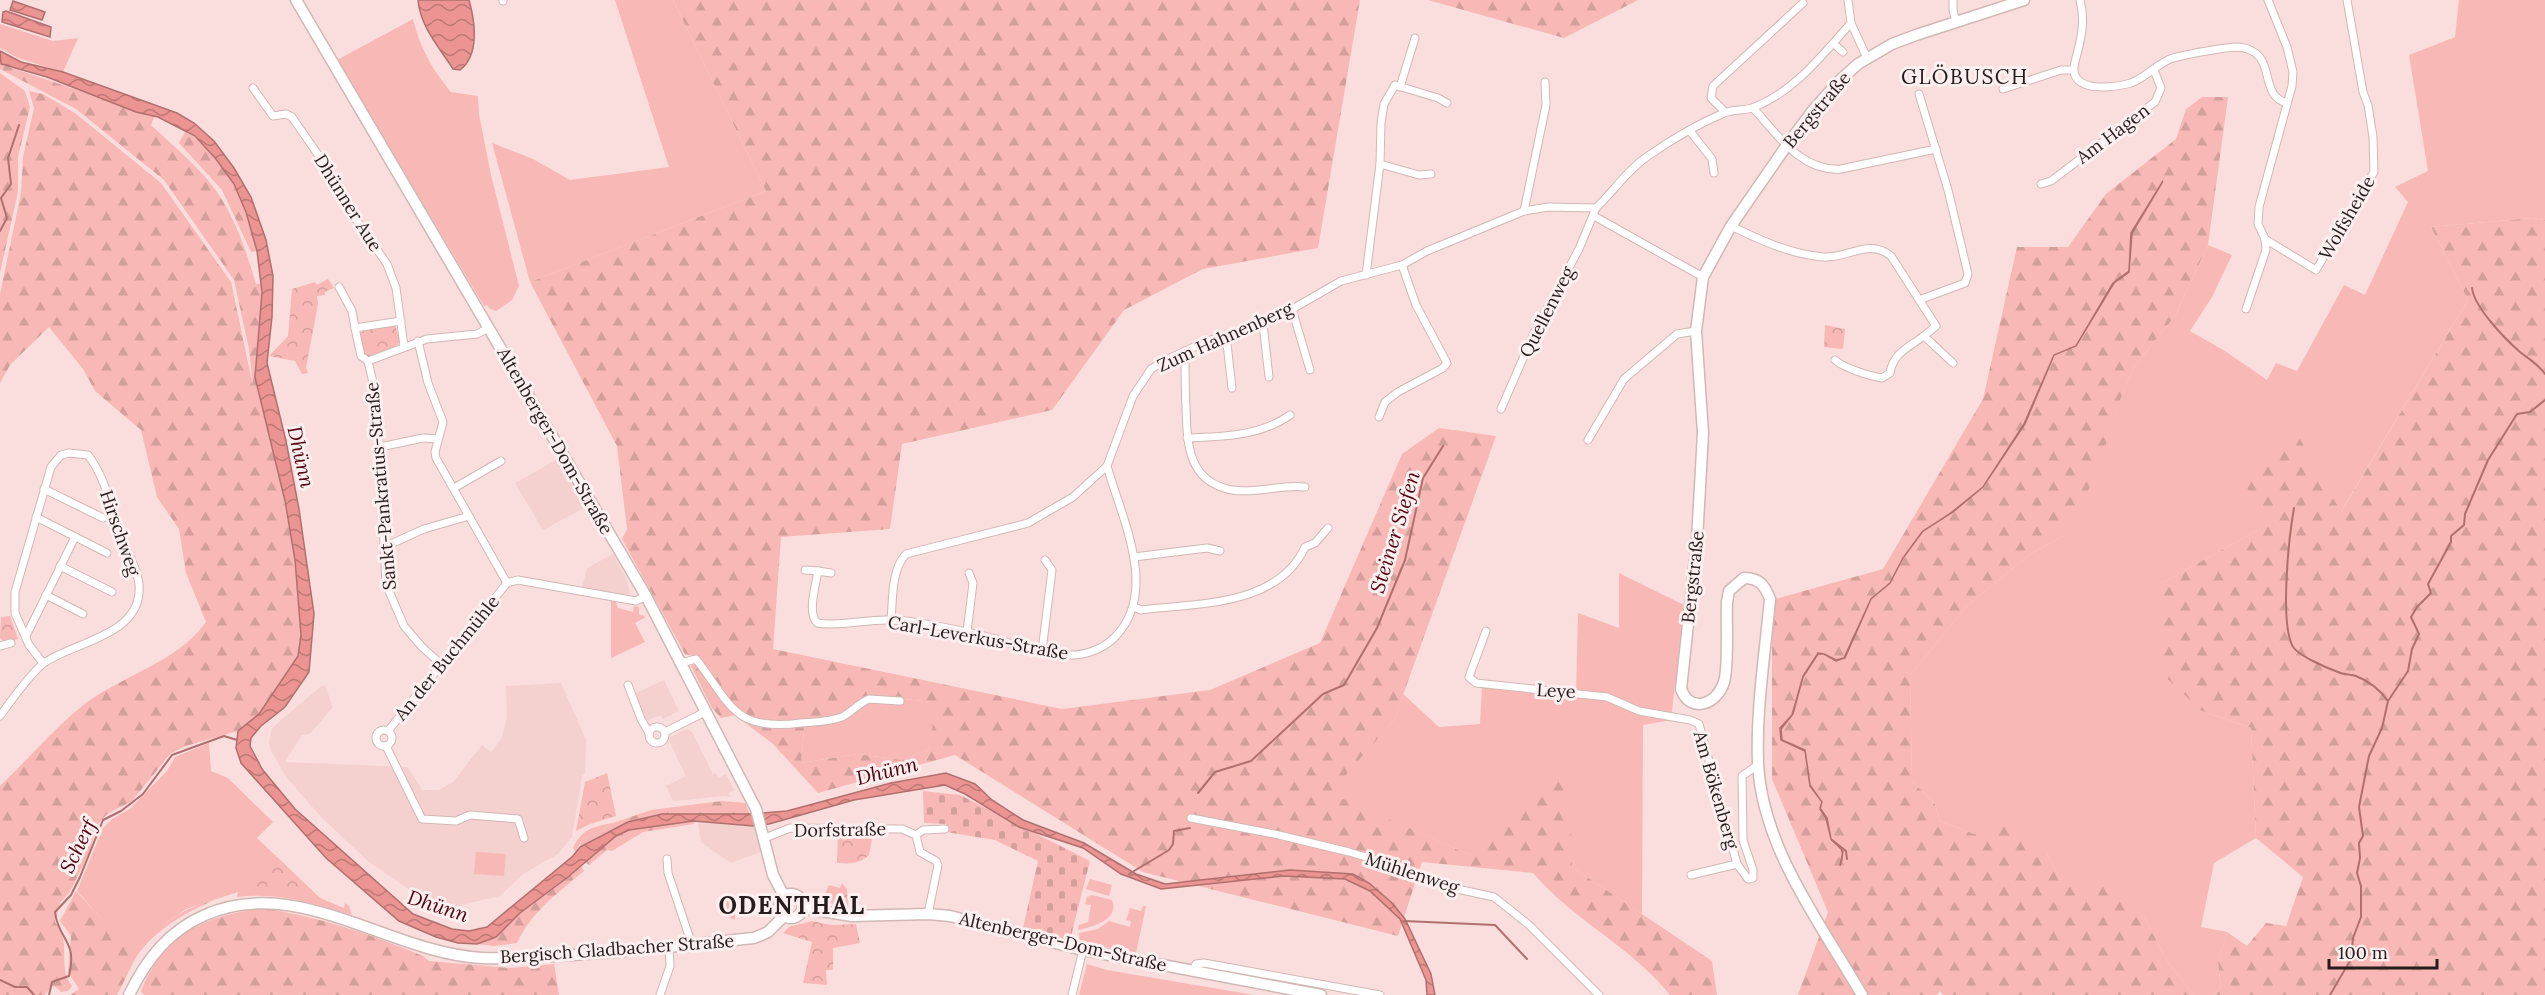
<svg xmlns="http://www.w3.org/2000/svg" width="2545" height="995" font-family="Lora,serif">
<style>
.built{fill:#f4d0ce}
.grass{fill:#f8b8b5}
.forest{fill:url(#forest-firs);fill-rule:evenodd}
.cemetery{fill:url(#cemetery-stones)}
.park{fill:url(#park-crowns)}
.water{fill:url(#water-waves);stroke:#b0706e;stroke-width:1.5}
.lines{fill:none;stroke-linecap:round;stroke-linejoin:round}
.stream{stroke:#b0706e;stroke-width:2}
.street-casing{stroke:#d1b7b5;stroke-width:9}
.secondary-casing{stroke:#d1b7b5;stroke-width:13}
.street{stroke:#fff;stroke-width:7}
.secondary{stroke:#fff;stroke-width:10}
.labels{text-anchor:middle;stroke-width:6;stroke-linejoin:round;paint-order:stroke}
.street-label{font-size:18px;fill:#251c1b;stroke:#fbf0ef}
.water-label{font-size:20px;font-style:italic;fill:#52030e;stroke:#fbf0ef}
.quarter-label{font-size:21px;letter-spacing:1.5px;fill:#251c1b;stroke:#fbf0ef}
.district-label{font-size:24px;font-weight:bold;letter-spacing:1.5px;fill:#251c1b;stroke:#fbf0ef}
</style>
<defs>
<pattern id="forest-firs" width="22" height="20" patternUnits="userSpaceOnUse" patternTransform="scale(1.5)"><rect width="22" height="20" fill="#f8b8b5"/><path d="M5 1l3.5 6h-7zM16 11l3.5 6h-7z" fill="#d49e9b"/></pattern>
<pattern id="cemetery-stones" width="16" height="16" patternUnits="userSpaceOnUse" patternTransform="scale(1.5)"><rect width="16" height="16" fill="#f8b8b5"/><path d="M2 7V4a2 2 0 0 1 4 0v3zM10 15v-3a2 2 0 0 1 4 0v3z" fill="#d49e9b"/></pattern>
<pattern id="park-crowns" width="20" height="18" patternUnits="userSpaceOnUse" patternTransform="scale(1.5)"><rect width="20" height="18" fill="#f8b8b5"/><path d="M2 6a3 3 0 1 1 6 0M12 15a3 3 0 1 1 6 0" fill="none" stroke="#d49e9b"/></pattern>
<pattern id="water-waves" width="16" height="10" patternUnits="userSpaceOnUse" patternTransform="scale(1.5)"><rect width="16" height="10" fill="#eb9491"/><path d="M0 5q4-4 8 0t8 0" fill="none" stroke="#be7876"/></pattern>
</defs>
<rect width="100%" height="100%" fill="#fadedd"/>
<g class="built">
<polygon points="558,459 586,507 543,530 515,483"/>
<polygon points="613,554 626,579 630,593 622,595 582,588 587,568"/>
<polygon points="664,680 679,711 663,719 661,715 646,721 634,694"/>
<polygon points="561,683 586,740 585,774 582,776 572,837 558,854 523,874 500,896 452,907 414,893 369,862 322,818 287,778 271,751 269,742 272,728 321,686 325,686 333,707 310,734 302,735 285,762 408,767 422,790 439,790 453,782 482,745 491,752 501,739 507,718 506,686"/>
<polygon points="687,729 692,732 713,774 715,773 719,778 726,774 734,790 729,793 731,797 725,796 673,801 666,786 686,776 669,741 670,737"/>
<polygon points="698,823 755,826 761,852 731,863 701,842"/>
</g>
<g class="grass">
<polygon points="615,0 673,0 766,191 530,282 492,143 533,159 570,180 669,167"/>
<polygon points="2459,0 2545,0 2545,220 2532,218 2431,227 2468,300 2340,513 2299,437 2263,527 2162,583 2202,711 2251,728 2256,838 2214,863 2201,927 2227,932 2218,963 2221,986 2214,995 2194,995 2169,964 2144,917 2065,888 2046,852 1974,834 1940,821 1935,804 1912,781 1910,675 1966,607 2030,554 2065,535 2133,368 2175,316 2208,245 2232,255 2212,297 2190,331 2225,351 2267,380 2276,363 2297,371 2344,285 2365,295 2408,202 2395,187 2428,171 2409,55 2455,37"/>
<path d="M 413,19 C 420,48 432,69 451,92 L 478,96 L 479,114 L 491,175 L 519,286 L 512,300 L 496,311 L 490,309 L 487,305 L 484,306 L 337,60 Z"/>
<polygon points="0,24 53,41 78,38 63,72 18,58 0,48"/>
<polygon points="1619,573 1684,605 1671,720 1643,725 1642,914 1572,867 1470,855 1329,793 1394,720 1403,694 1439,727 1480,724 1482,687 1576,696 1578,613 1619,628"/>
<polygon points="611,601 616,602 618,608 633,612 634,606 639,607 639,614 646,617 635,623 645,642 611,658"/>
<polygon points="868,696 937,702 929,750 901,760 858,754 801,763 805,718 836,716"/>
<path d="M 209,743 L 211,771 L 228,778 L 273,822 L 257,838 L 320,898 L 344,908 L 345,903 L 349,906 L 352,915 C 313,903 278,892 237,897 L 238,892 L 186,909 L 167,922 L 142,947 L 120,940 L 77,891 L 103,828 L 112,819 L 130,809 L 167,771 L 175,757 Z"/>
<path d="M 616,822 L 581,841 L 576,852 L 573,848 C 583,827 595,827 616,822 Z"/>
<polygon points="476,852 506,854 504,876 474,874"/>
<polygon points="1090,879 1112,885 1109,896 1086,889"/>
<polygon points="741,895 743,907 735,910 735,920 722,914 719,906 726,903 725,901"/>
<path d="M 1092,895 L 1112,900 C 1120,920 1092,927 1078,930 L 1079,925 L 1088,922 L 1091,905 L 1085,904 L 1087,897 Z"/>
<polygon points="1143,906 1146,906 1136,953 1080,942 1079,933 1098,929 1109,921 1130,927 1131,921 1126,920 1130,908 1141,911"/>
<polygon points="1087,964 1107,970 1254,995 1079,995"/>
</g>
<g class="forest">
<path d="M 673,0 L 1360,0 L 1318,248 L 1203,269 L 1124,310 L 1052,410 L 902,444 L 890,529 L 781,537 L 773,649 L 1062,709 L 1210,690 L 1320,643 L 1402,454 L 1439,428 L 1496,436 L 1394,720 L 1330,793 L 1470,855 L 1568,765 L 1572,867 L 1712,961 L 1717,995 L 1670,995 C 1632,947 1574,921 1533,873 L 1422,862 L 1398,936 L 1143,872 L 955,755 L 818,793 L 773,744 L 735,715 L 721,718 L 712,708 L 691,666 L 701,658 L 685,654 L 622,539 L 627,529 L 617,446 L 530,282 L 766,191 ZM 868,696 L 936,702 L 929,750 L 901,760 L 858,754 L 801,763 L 805,719 L 836,716 Z"/>
<polygon points="1428,0 1638,0 1564,38"/>
<path d="M 0,64 L 155,116 L 151,125 C 170,143 206,173 219,195 C 237,223 247,253 256,284 L 262,284 L 255,377 L 276,459 L 295,560 L 301,635 L 298,656 L 259,714 L 238,731 L 186,746 L 171,753 L 132,801 L 107,814 L 98,824 L 89,854 L 69,893 L 60,903 L 55,922 C 73,943 56,965 72,986 L 68,991 L 61,992 L 56,987 L 52,986 L 45,995 L 0,995 L 0,786 C 27,760 53,730 82,706 C 120,676 177,663 206,622 L 186,573 L 179,529 L 157,497 L 141,430 L 95,391 L 83,369 L 49,327 L 10,365 L 0,383 L 0,294 L 21,193 L 23,157 L 34,108 L 29,91 L 43,94 L 75,113 L 161,183 L 231,282 L 253,386 L 249,349 L 234,280 L 164,180 L 76,109 L 0,69 Z"/>
<polygon points="0,73 25,91 30,107 18,157 18,192 0,273"/>
<polygon points="2202,97 2228,97 2208,245 2175,316 2133,368 2114,415 2099,469 2065,535 2030,554 1966,607 1910,675 1912,781 1935,804 1940,821 1974,834 2003,813 2046,852 2065,888 2112,880 2144,917 2169,964 2194,995 1943,995 1940,991 1937,995 1798,995 1828,912 1772,779 1772,600 1883,569 1983,399 2017,247 2068,247 2106,194 2176,139 2186,109"/>
<path d="M 185,132 C 229,153 246,208 257,251 L 251,252 L 222,190 L 179,143 Z"/>
<polygon points="2532,218 2545,220 2545,995 2214,995 2221,986 2218,963 2227,932 2247,946 2266,923 2286,926 2303,877 2256,838 2251,728 2202,711 2160,672 2162,583 2263,527 2242,475 2299,437 2341,512 2468,300 2431,227"/>
<polygon points="722,801 745,803 750,814 662,814 628,822 580,847 581,841 616,822 651,810"/>
<polygon points="693,821 694,824 643,832 612,851 607,850 589,865 586,862 616,836 629,830"/>
<path d="M 581,866 L 584,871 C 558,893 532,911 517,943 L 494,946 L 477,944 L 496,937 L 520,913 Z"/>
<path d="M 76,891 L 120,939 L 142,947 C 161,923 185,907 215,900 C 185,912 150,933 134,961 C 128,972 123,984 117,995 L 70,995 L 79,989 L 68,972 L 71,936 L 60,921 Z"/>
<path d="M 263,908 C 323,918 367,933 423,956 L 429,961 L 511,968 L 554,964 L 559,995 L 144,995 L 141,991 C 164,933 205,916 263,908 Z"/>
</g>
<polygon class="cemetery" points="923,791 960,795 1090,861 1070,940 1023,928 1038,861 995,840 946,832 946,824 924,823"/>
<g class="park">
<polygon points="328,279 334,288 325,292 325,295 317,296 318,304 306,368 308,373 302,374 295,361 269,356 288,336 292,289 315,282 317,285"/>
<polygon points="395,325 400,341 397,346 370,357 364,356 360,332"/>
<polygon points="1825,325 1845,329 1843,349 1824,347"/>
<polygon points="10,616 18,639 5,643 0,638 1,617"/>
<polygon points="607,773 616,816 590,824 576,831 585,782"/>
<path d="M 860,832 L 868,833 L 872,839 L 869,855 C 859,864 850,864 837,863 L 838,833 Z"/>
<polygon points="277,857 305,884 297,895 241,891"/>
<polygon points="842,883 847,889 848,906 816,901 820,893 825,894 829,885 840,888"/>
<polygon points="812,921 831,925 856,924 860,943 833,948 833,970 826,970 827,985 803,983 812,942 783,933 789,927"/>
</g>
<g class="water">
<path d="M 418,0 L 469,0 C 475,21 480,55 460,70 L 453,69 C 439,47 420,26 418,0 Z"/>
<polygon points="13,1 45,12 42,20 10,10"/>
<polygon points="6,11 51,27 50,37 2,22 3,12"/>
<polygon points="0,51 21,62 63,72 177,113 194,123 214,141 234,168 251,197 266,240 273,276 272,317 267,363 286,441 299,509 314,614 309,672 285,707 261,726 251,738 250,746 262,769 295,809 413,914 452,929 469,931 487,927 573,856 580,847 628,822 662,814 750,814 787,811 891,783 946,773 975,784 992,800 1023,820 1084,843 1136,874 1165,884 1290,870 1353,874 1369,883 1391,902 1405,919 1431,974 1435,995 1427,995 1426,980 1400,919 1370,891 1345,879 1284,876 1161,889 1121,874 1083,848 1019,827 965,794 945,785 854,800 769,824 754,826 693,821 629,830 616,836 568,877 520,913 496,937 477,944 458,943 436,937 399,921 326,858 241,763 236,748 238,731 259,714 298,656 301,635 295,560 285,501 255,377 262,292 257,251 246,212 234,184 216,159 195,136 158,117 136,112 47,77 1,64"/>
<path d="M 2163,181 L 2132,233 L 2129,272 L 2114,283 L 2076,346 L 2054,355 L 2025,424 L 1983,487 L 1953,512 L 1923,531 L 1903,558 L 1890,583 L 1871,599 L 1845,658 L 1836,661 L 1824,654 L 1818,654 L 1803,677 L 1793,714 L 1781,729 L 1782,740 L 1805,750 L 1810,785 L 1822,802 L 1820,808 L 1827,818 L 1831,839 C 1843,847 1845,853 1840,866 L 1843,851 L 1831,839 L 1826,818 L 1820,809 L 1822,802 L 1810,786 L 1805,751 L 1781,740 L 1780,728 L 1792,715 L 1803,676 L 1818,653 L 1824,654 L 1836,660 L 1844,658 L 1871,599 L 1890,583 L 1903,558 L 1922,532 L 1952,512 L 1983,487 L 2024,424 L 2054,355 L 2076,346 L 2113,283 L 2129,271 L 2131,233 Z"/>
</g>
<g class="lines">
<g class="stream">
<polyline points="0,231 7,218 1,198 11,184 8,158 19,125"/>
<path d="M 2472,288 C 2474,307 2505,339 2520,352 C 2530,360 2538,364 2545,374"/>
<path d="M 2294,508 C 2289,536 2280,619 2292,645 C 2296,655 2327,668 2338,672 C 2344,675 2350,674 2356,676 C 2369,681 2380,690 2388,701"/>
<polyline points="1198,793 1215,772 1251,761 1323,694 1344,685 1377,628 1405,560 1423,478 1443,446"/>
<polyline points="1832,840 1846,851 1847,859"/>
<polyline points="1129,874 1169,850 1173,844 1174,831 1190,828"/>
<polyline points="1404,921 1495,925 1527,959"/>
<polyline points="0,980 15,987 27,987 34,995"/>
<path d="M 49,995 L 52,982 L 69,976 C 78,940 58,940 55,912 L 71,895 L 80,877 L 103,820 L 121,811 L 143,794 L 172,755 L 224,736 L 237,740"/>
<polyline points="2330,995 2351,959 2353,938 2361,917 2361,886 2357,873 2360,858 2359,843 2363,836 2359,807 2369,756 2382,728 2388,701 2408,671 2412,649 2419,634 2411,617 2417,607 2431,593 2428,584 2451,542 2451,536 2464,525 2465,514 2488,460 2517,414 2530,412 2545,400"/>
</g>
<defs>
<g id="street">
<polyline points="503,0 503,1"/>
<polyline points="1848,0 1851,23 1867,58"/>
<polyline points="1953,0 1953,10 1956,22"/>
<path d="M 2080,0 C 2085,19 2082,35 2077,54 C 2076,59 2073,66 2074,72 C 2078,93 2116,87 2131,83 C 2145,78 2156,65 2170,59 C 2182,55 2226,47 2238,47 C 2280,51 2256,95 2287,103"/>
<polyline points="1834,44 1843,52"/>
<polyline points="1400,87 1415,38"/>
<polyline points="253,88 273,116 286,114 292,117 330,172 335,189 387,264 396,288 404,346"/>
<polyline points="2003,89 2061,70 2074,70"/>
<polyline points="1919,94 1948,190 1968,274 1965,283 1919,300"/>
<path d="M 1753,108 C 1778,135 1801,172 1841,169 L 1936,149"/>
<polyline points="1725,112 1711,98 1713,86 1803,3"/>
<polyline points="1690,131 1712,159 1714,173"/>
<polyline points="1380,164 1419,175 1431,174"/>
<polyline points="2041,184 2051,181 2155,102 2161,88 2154,70"/>
<polyline points="1524,211 1546,105 1545,82"/>
<polyline points="1594,216 1703,277"/>
<path d="M 1731,226 C 1760,240 1792,255 1824,257 C 1849,258 1869,238 1891,256 L 1936,326 L 1924,336 L 1953,363"/>
<polyline points="2265,239 2316,270 2374,172 2373,137 2368,105 2363,92 2347,0"/>
<polyline points="1366,275 1380,164 1381,123 1384,104 1395,85 1438,98 1447,103"/>
<polyline points="339,287 352,311 355,328 401,321"/>
<polyline points="1292,309 1310,370"/>
<polyline points="2246,309 2266,250 2265,239 2258,224 2259,207 2292,86 2293,72 2287,47 2268,0"/>
<polyline points="1263,324 1269,377"/>
<polyline points="355,328 361,356 368,361"/>
<polyline points="1226,335 1232,388"/>
<polyline points="418,341 428,383 443,422 435,452 436,458 507,583"/>
<path d="M 1185,351 C 1185,369 1185,388 1186,406 C 1187,442 1187,482 1232,490 C 1256,494 1281,484 1305,487"/>
<path d="M 1835,360 C 1844,368 1869,376 1882,378 L 1890,373 C 1893,353 1909,347 1924,336"/>
<polyline points="368,361 377,400 386,584 404,626 422,647 442,665"/>
<polyline points="368,361 427,339 477,334 489,328"/>
<polyline points="1501,409 1534,333 1579,249 1596,208"/>
<polyline points="1379,417 1385,402 1398,392 1443,368 1447,363 1416,305 1402,265"/>
<path d="M 1187,438 C 1221,437 1261,436 1290,415"/>
<polyline points="1588,440 1624,379 1677,334 1696,331"/>
<polyline points="380,447 423,438 438,439"/>
<polyline points="454,488 501,461"/>
<polyline points="44,489 103,518"/>
<polyline points="36,517 107,553"/>
<polyline points="384,544 393,543 424,529 469,516"/>
<polyline points="1134,557 1207,548 1220,551"/>
<polyline points="60,566 112,592"/>
<polyline points="805,570 818,571"/>
<path d="M 831,573 L 818,571 C 816,585 807,612 817,623 C 840,627 866,619 890,620 C 914,620 942,627 966,632 C 1000,638 1034,654 1068,655 C 1084,656 1103,649 1114,638 C 1160,593 1122,519 1107,466"/>
<polyline points="46,595 83,614"/>
<path d="M 1134,607 L 1141,610 C 1196,603 1278,607 1305,547 L 1315,543 L 1328,528"/>
<path d="M 891,620 C 893,599 891,570 906,554 L 1028,523 L 1073,497 L 1107,466 L 1133,396 L 1151,369 L 1168,359 L 1205,342 L 1275,319 L 1341,281 L 1402,265 L 1427,251 L 1524,211 L 1548,207 L 1596,208 C 1614,191 1627,170 1648,156 C 1671,140 1698,124 1724,113 C 1734,109 1746,111 1755,107 C 1796,90 1822,55 1851,23"/>
<polyline points="1486,631 1469,677 1476,683 1607,697 1639,711 1690,720 1699,724 1737,864 1748,879 1753,878 1753,870 1743,840 1742,776 1758,765"/>
<polyline points="967,632 973,583 969,573"/>
<polyline points="26,636 75,537"/>
<polyline points="0,646 11,643"/>
<polyline points="1042,651 1052,570 1045,560"/>
<path d="M 681,663 L 696,659 C 731,704 733,732 801,723 C 814,722 829,722 842,717 C 852,712 859,703 869,699 L 900,701"/>
<polyline points="628,685 641,719 649,733"/>
<path d="M 0,716 C 10,702 32,672 44,663 C 72,643 137,636 139,592 C 141,574 127,552 121,536 C 111,509 106,478 88,455 L 69,453 L 61,455 L 51,467 L 15,592 L 15,613 L 29,645 L 43,663"/>
<circle cx="657" cy="735" r="8"/>
<circle cx="384" cy="738" r="8"/>
<polyline points="388,731 507,583 518,580 636,601 646,596"/>
<polyline points="665,732 705,712"/>
<polyline points="386,746 422,819 456,821 470,815 518,819 524,838"/>
<polyline points="1191,818 1279,835 1349,852 1403,868 1457,889 1494,897 1529,925 1599,995"/>
<polyline points="916,835 920,852 936,861 938,865 928,914"/>
<polyline points="916,835 923,830 945,829"/>
<polyline points="765,838 790,828 902,829 916,835"/>
<polyline points="667,859 668,873 689,936 689,945"/>
<polyline points="1691,875 1737,864"/>
<polyline points="1193,971 1196,964 1204,963 1380,995"/>
<polyline points="660,995 670,966 669,947"/>
<polyline points="1072,995 1083,950"/>
</g>
<g id="secondary">
<polyline points="296,0 646,596 756,809 773,875 784,896"/>
<circle cx="791" cy="906" r="12"/>
<polyline points="803,908 852,916 928,914 950,916 1083,950 1321,995"/>
<path d="M 129,995 C 146,960 168,931 205,915 C 298,874 389,953 482,958 C 506,959 530,957 555,956 C 621,953 688,945 754,938 L 768,932 L 784,916"/>
<path d="M 1862,995 C 1821,924 1762,848 1758,763 C 1756,709 1765,654 1770,599 C 1765,586 1760,578 1744,578 L 1729,591 L 1727,602 C 1726,622 1729,666 1724,682 C 1717,705 1690,714 1681,689 L 1697,540 L 1703,433 L 1696,331 L 1703,277 L 1731,226 L 1787,145 L 1814,109 L 1839,81 L 1858,64 L 1892,44 L 1916,35 L 2024,0"/>
</g>
</defs>
<use href="#street" class="street-casing"/>
<use href="#secondary" class="secondary-casing"/>
<use href="#street" class="street"/>
<use href="#secondary" class="secondary"/>
</g>
<g class="labels">
<g class="street-label">
<text transform="translate(1817 110) rotate(-50)" y="6">Bergstraße</text>
<text transform="translate(2113 134) rotate(-37)" y="6">Am Hagen</text>
<text transform="translate(348 203) rotate(58)" y="6">Dhünner Aue</text>
<text transform="translate(2347 218) rotate(-60)" y="6">Wolfsheide</text>
<text transform="translate(1547 312) rotate(-63)" y="6">Quellenweg</text>
<text transform="translate(1225 337) rotate(-24)" y="6">Zum Hahnenberg</text>
<text transform="translate(555 441) rotate(60)" y="6">Altenberger-Dom-Straße</text>
<text transform="translate(381 486) rotate(-95)" y="6">Sankt-Pankratius-Straße</text>
<text transform="translate(120 533) rotate(71)" y="6">Hirschweg</text>
<text transform="translate(1693 577) rotate(-84)" y="6">Bergstraße</text>
<text transform="translate(978 638) rotate(10)" y="6">Carl-Leverkus-Straße</text>
<text transform="translate(447 658) rotate(-51)" y="6">An der Buchmühle</text>
<text transform="translate(1556 691) rotate(3)" y="6">Leye</text>
<text transform="translate(1716 790) rotate(74)" y="6">Am Bökenberg</text>
<text transform="translate(840 830) rotate(-1)" y="6">Dorfstraße</text>
<text transform="translate(1412 873) rotate(18)" y="6">Mühlenweg</text>
<text transform="translate(1063 942) rotate(13)" y="6">Altenberger-Dom-Straße</text>
<text transform="translate(617 949) rotate(-4)" y="6">Bergisch Gladbacher Straße</text>
</g>
<g class="water-label">
<text transform="translate(301 457) rotate(77)" y="7">Dhünn</text>
<text transform="translate(1395 532) rotate(-73)" y="7">Steiner Siefen</text>
<text transform="translate(887 771) rotate(-14)" y="7">Dhünn</text>
<text transform="translate(78 846) rotate(-64)" y="7">Scherf</text>
<text transform="translate(438 906) rotate(18)" y="7">Dhünn</text>
</g>
<g class="quarter-label">
<text x="1965" y="84">GLÖBUSCH</text>
</g>
<g class="district-label">
<text x="792" y="914">ODENTHAL</text>
</g>
</g>
<path d="M2329 959v9h108v-9" fill="none" stroke="#251c1b" stroke-width="3"/>
<text x="2338" y="959" font-size="18" fill="#251c1b" stroke="#fbf0ef" stroke-width="4.5" paint-order="stroke">100 m</text>
</svg>
